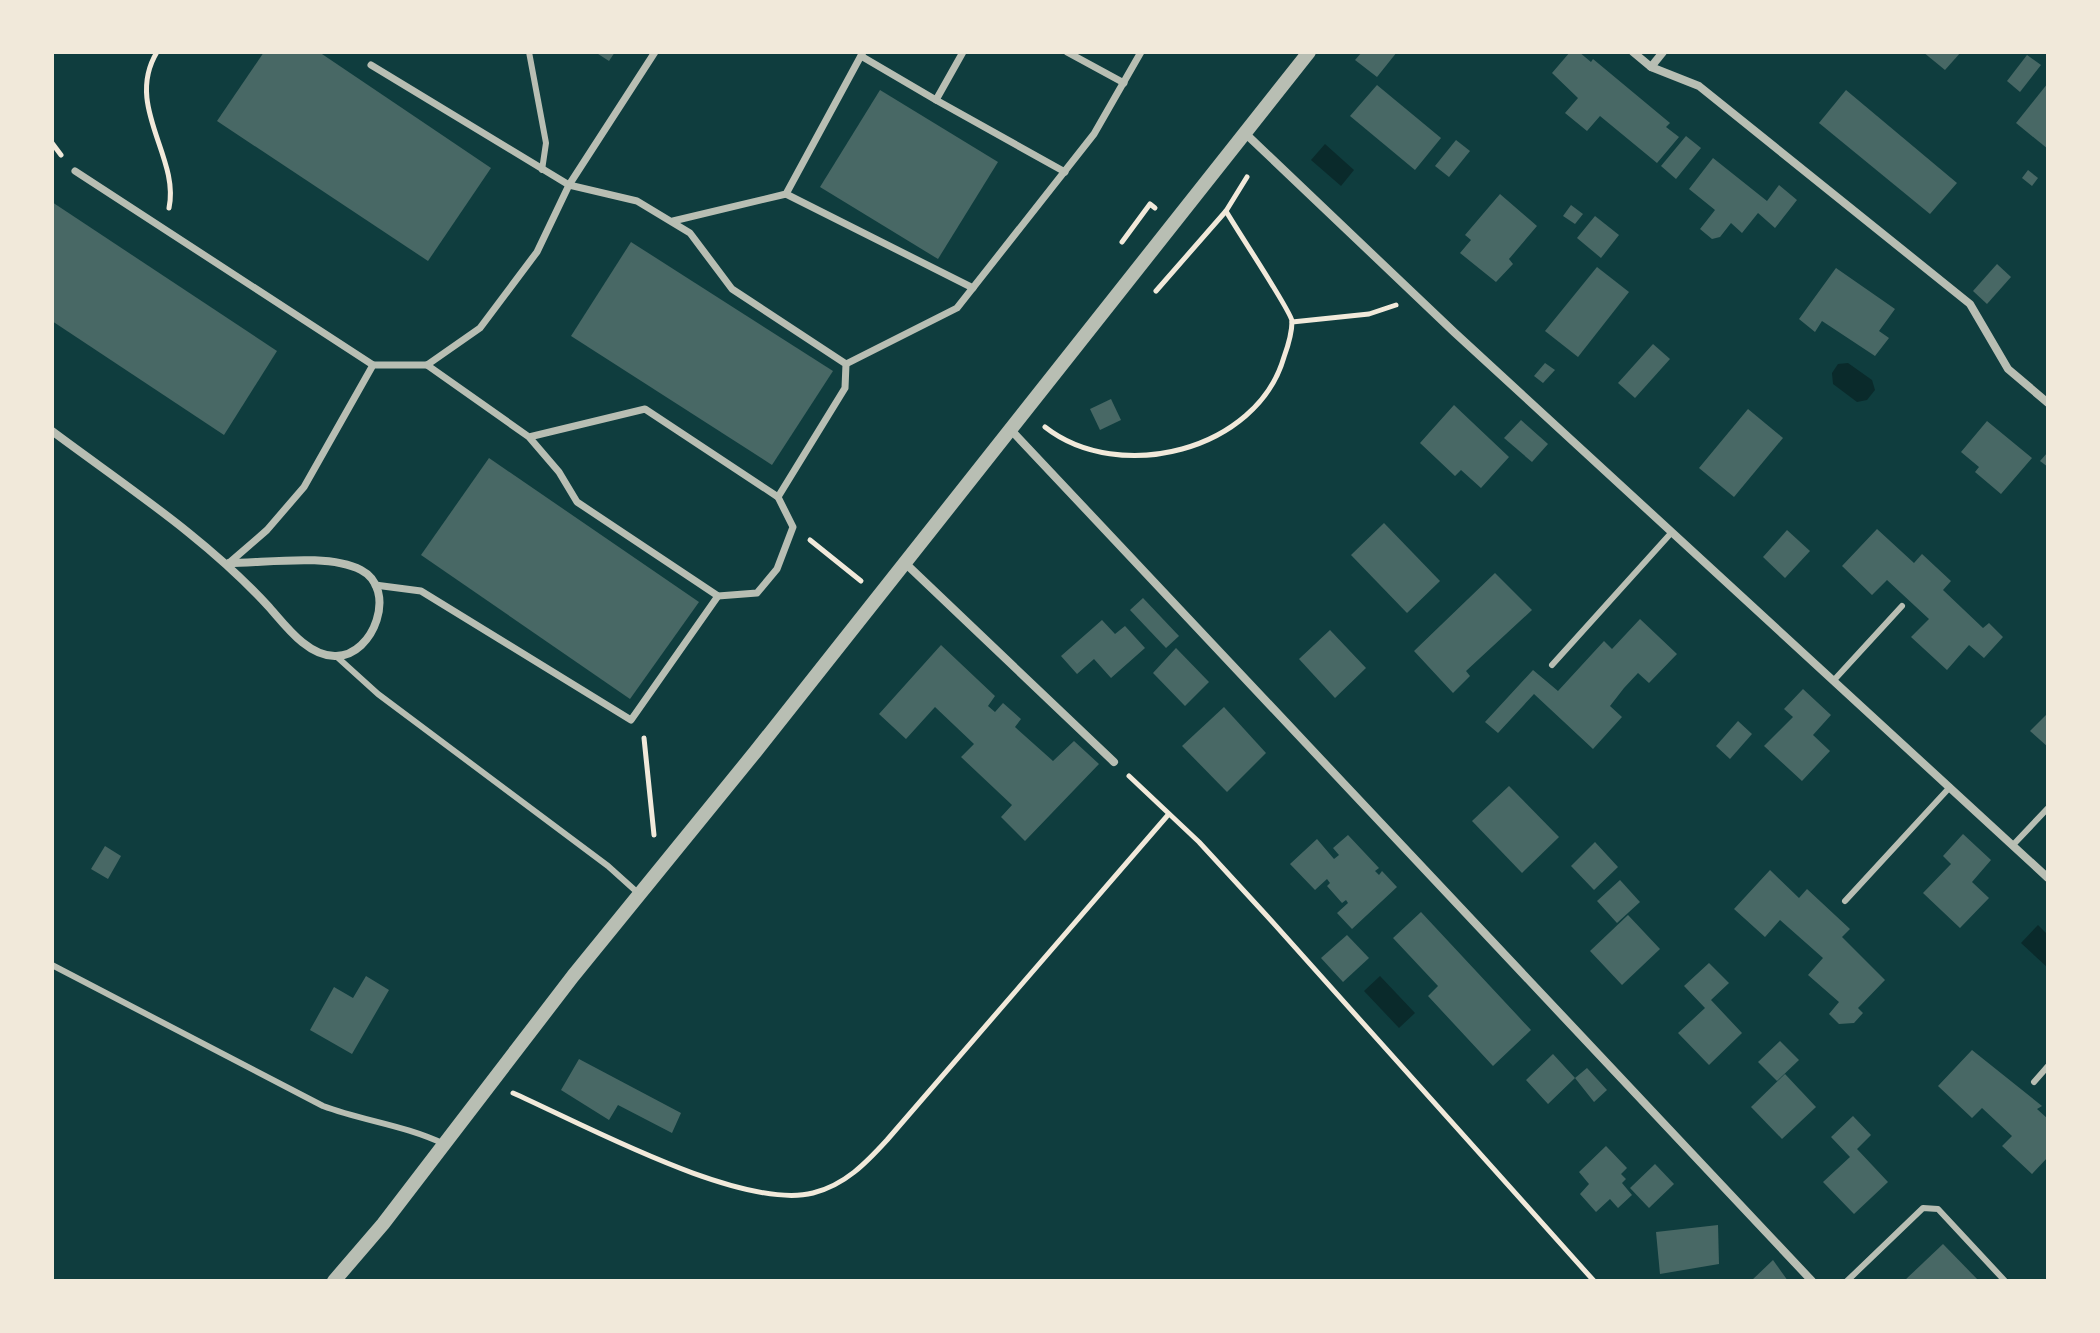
<svg xmlns="http://www.w3.org/2000/svg" width="2100" height="1333" font-family="Inter,sans-serif">
<style>
.water{fill:#0a2a2b}
.building{fill:#486865}
.lines{fill:none;stroke-linecap:round;stroke-linejoin:round}
.path{stroke:#f1e9da;stroke-width:5}
.service{stroke:#b8beb3;stroke-width:6}
.pedestrian{stroke:#b8beb3;stroke-width:7}
.minor{stroke:#b8beb3;stroke-width:8}
.tertiary{stroke:#b8beb3;stroke-width:14}
</style>
<rect width="100%" height="100%" fill="#0f3d3e"/>
<g class="water">
<polygon points="1325,144 1354,170 1341,186 1311,160"/>
<polygon points="1848,363 1872,380 1875,390 1867,400 1857,402 1833,384 1832,373 1838,364"/>
<polygon points="2038,925 2048,935 2048,968 2021,943"/>
<polygon points="1380,976 1415,1013 1399,1028 1364,991"/>
</g>
<g class="building">
<polygon points="264,52 319,52 491,168 428,261 217,121"/>
<polygon points="595,52 615,52 609,61"/>
<polygon points="1362,52 1397,52 1377,77 1355,60"/>
<polygon points="1570,52 1579,52 1591,62 1593,59 1670,123 1666,127 1679,137 1657,163 1600,116 1587,131 1565,113 1578,98 1552,73"/>
<polygon points="1923,52 1961,52 1945,70"/>
<polygon points="2027,55 2041,65 2020,92 2007,81"/>
<polygon points="2048,83 2048,149 2016,123"/>
<polygon points="1377,85 1441,138 1415,170 1350,116"/>
<polygon points="880,90 998,162 938,259 820,187"/>
<polygon points="1846,90 1957,183 1930,214 1819,123"/>
<polygon points="1686,136 1701,148 1676,179 1661,166"/>
<polygon points="1456,140 1470,151 1449,177 1435,166"/>
<polygon points="1713,158 1767,201 1779,185 1797,200 1775,228 1758,213 1742,233 1731,223 1720,237 1712,239 1700,229 1715,210 1689,189"/>
<polygon points="2028,170 2038,178 2032,186 2022,178"/>
<polygon points="1500,194 1537,226 1509,259 1513,264 1496,282 1460,253 1471,240 1465,235"/>
<polygon points="52,202 277,351 224,435 52,321"/>
<polygon points="1571,205 1583,214 1575,224 1563,216"/>
<polygon points="1595,216 1619,235 1601,258 1577,238"/>
<polygon points="631,242 833,371 772,465 571,336"/>
<polygon points="1997,264 2011,277 1987,304 1973,291"/>
<polygon points="1597,267 1629,292 1578,357 1545,331"/>
<polygon points="1836,268 1895,309 1879,331 1889,338 1875,356 1822,321 1815,332 1799,319"/>
<polygon points="1653,344 1670,359 1635,398 1618,383"/>
<polygon points="1545,363 1555,370 1543,383 1534,376"/>
<polygon points="1111,399 1121,420 1100,430 1090,409"/>
<polygon points="1454,405 1509,457 1481,488 1461,470 1455,476 1420,443"/>
<polygon points="1748,409 1783,438 1734,497 1699,468"/>
<polygon points="1521,420 1548,444 1532,462 1504,438"/>
<polygon points="1987,421 2032,458 2001,494 1975,472 1979,467 1961,452"/>
<polygon points="2048,452 2048,467 2040,461"/>
<polygon points="489,458 699,602 630,699 421,555"/>
<polygon points="1384,523 1440,581 1407,613 1351,555"/>
<polygon points="1877,529 1914,563 1922,554 1951,581 1943,590 1983,628 1989,623 2003,637 1984,658 1969,645 1947,670 1911,637 1929,619 1887,580 1872,595 1842,566"/>
<polygon points="1787,530 1810,551 1785,578 1763,557"/>
<polygon points="1495,573 1532,610 1466,671 1470,676 1453,693 1414,651"/>
<polygon points="1143,598 1179,636 1166,648 1130,610"/>
<polygon points="1640,619 1677,654 1649,683 1638,673 1624,688 1610,706 1622,717 1593,749 1534,694 1498,733 1485,722 1533,670 1558,691 1604,641 1612,649"/>
<polygon points="1102,620 1115,634 1125,626 1145,648 1111,678 1094,659 1077,674 1061,656"/>
<polygon points="1330,630 1366,668 1335,698 1299,659"/>
<polygon points="941,645 995,696 988,706 995,712 1003,703 1021,719 1015,727 1053,761 1074,741 1099,764 1025,841 1001,817 1012,805 961,757 974,744 935,707 906,739 879,714"/>
<polygon points="1176,648 1209,682 1185,706 1153,673"/>
<polygon points="1803,689 1831,715 1813,735 1830,751 1802,781 1764,746 1793,717 1784,709"/>
<polygon points="1224,707 1266,753 1227,792 1182,746"/>
<polygon points="2048,713 2048,747 2030,731"/>
<polygon points="1738,721 1752,734 1730,759 1716,746"/>
<polygon points="1509,786 1559,837 1522,873 1472,821"/>
<polygon points="1963,834 1991,860 1972,882 1989,898 1960,928 1923,893 1951,864 1943,856"/>
<polygon points="1348,835 1379,868 1375,871 1379,875 1382,871 1397,887 1352,929 1337,913 1348,903 1346,900 1342,903 1327,886 1330,883 1327,879 1315,890 1290,864 1317,839 1334,859 1339,855 1333,848"/>
<polygon points="1595,842 1618,867 1594,890 1571,866"/>
<polygon points="105,846 121,856 108,879 91,869"/>
<polygon points="1770,870 1799,898 1807,889 1850,929 1842,937 1885,980 1858,1008 1863,1013 1854,1023 1839,1024 1829,1014 1839,1002 1808,975 1823,958 1780,920 1765,937 1734,909"/>
<polygon points="1620,880 1640,902 1617,923 1597,901"/>
<polygon points="1421,912 1531,1030 1493,1066 1428,996 1438,986 1393,938"/>
<polygon points="1628,915 1660,949 1622,985 1590,951"/>
<polygon points="1347,935 1369,958 1343,982 1321,958"/>
<polygon points="1709,963 1729,983 1711,1000 1742,1033 1709,1065 1678,1033 1705,1008 1684,986"/>
<polygon points="366,976 389,990 352,1054 310,1030 334,987 353,998"/>
<polygon points="1780,1041 1799,1060 1777,1081 1758,1062"/>
<polygon points="1972,1050 2042,1106 2037,1109 2048,1119 2048,1157 2032,1174 2002,1146 2012,1136 1982,1108 1972,1118 1938,1086"/>
<polygon points="1553,1054 1575,1078 1587,1068 1607,1090 1594,1102 1575,1078 1548,1104 1526,1080"/>
<polygon points="579,1059 681,1113 672,1133 618,1105 609,1120 561,1090"/>
<polygon points="1785,1074 1816,1107 1782,1139 1751,1107"/>
<polygon points="1853,1116 1871,1135 1857,1149 1888,1182 1854,1214 1823,1182 1850,1157 1831,1137"/>
<polygon points="1606,1146 1627,1168 1621,1174 1626,1179 1622,1183 1632,1195 1618,1208 1610,1199 1596,1212 1580,1194 1589,1184 1579,1172"/>
<polygon points="1655,1164 1674,1184 1649,1208 1630,1188"/>
<polygon points="1718,1225 1719,1264 1660,1274 1656,1232"/>
<polygon points="1943,1244 1979,1281 1904,1281"/>
<polygon points="1773,1260 1788,1281 1751,1281"/>
</g>
<g class="lines">
<g class="path">
<path d="M 157,52 C 124,106 180,157 169,208"/>
<polyline points="52,143 61,155"/>
<polyline points="1122,242 1150,204 1155,208"/>
<polyline points="1156,291 1226,211 1247,177"/>
<polyline points="1292,322 1369,314 1396,305"/>
<path d="M 1045,427 C 1119,485 1257,451 1284,357 C 1288,346 1292,333 1292,321 C 1291,311 1236,229 1226,211"/>
<polyline points="810,540 861,581"/>
<polyline points="644,738 654,835"/>
<polyline points="1129,776 1199,842 1267,916 1594,1281"/>
<path d="M 513,1093 C 583,1124 742,1211 813,1193 C 845,1185 866,1163 887,1140 L 1168,815"/>
</g>
<g class="service">
<polyline points="529,52 546,143 542,170"/>
<polyline points="336,656 378,694 608,866 638,893"/>
<polyline points="1552,665 1672,532"/>
<polyline points="1835,679 1902,606"/>
<polyline points="2013,845 2048,808"/>
<polyline points="1845,901 1950,787"/>
<path d="M 52,965 L 323,1106 C 363,1121 404,1125 444,1144"/>
<polyline points="2034,1082 2048,1066"/>
<polyline points="1847,1281 1923,1208 1938,1209 2005,1281"/>
</g>
<g class="pedestrian">
<polyline points="1067,52 1124,83"/>
<polyline points="861,56 936,100 963,52"/>
<polyline points="371,65 569,185 637,201 690,233 732,289 846,364 845,388 778,497"/>
<polyline points="936,100 1065,172"/>
<polyline points="75,171 373,365"/>
<polyline points="786,194 973,288"/>
<polyline points="673,221 786,194 863,52"/>
<polyline points="846,364 957,308 1094,134 1141,52"/>
<polyline points="427,365 529,437 645,409 778,497 793,527 777,569 757,593 718,596 577,502 559,472 529,437"/>
<polyline points="229,563 267,530 304,487 373,365 427,365 480,328 537,252 569,185 655,52"/>
<polyline points="375,585 421,591 631,720 718,596"/>
</g>
<g class="minor">
<polyline points="1633,52 1651,67 1699,86 1970,304 2008,369 2048,403"/>
<polyline points="1651,67 1663,52"/>
<polyline points="1247,135 1454,332 2048,878"/>
<polyline points="1011,430 1812,1281"/>
<path d="M 52,431 C 127,487 206,538 269,607 C 285,625 308,657 336,656 C 374,656 398,589 361,570 C 328,553 266,563 229,563"/>
<polyline points="904,562 1114,762"/>
</g>
<polyline class="tertiary" points="334,1281 383,1224 573,976 756,751 1309,52"/>
</g>
<rect width="2100" height="1333" fill="none" stroke="#f1e9da" stroke-width="108"/>
</svg>
